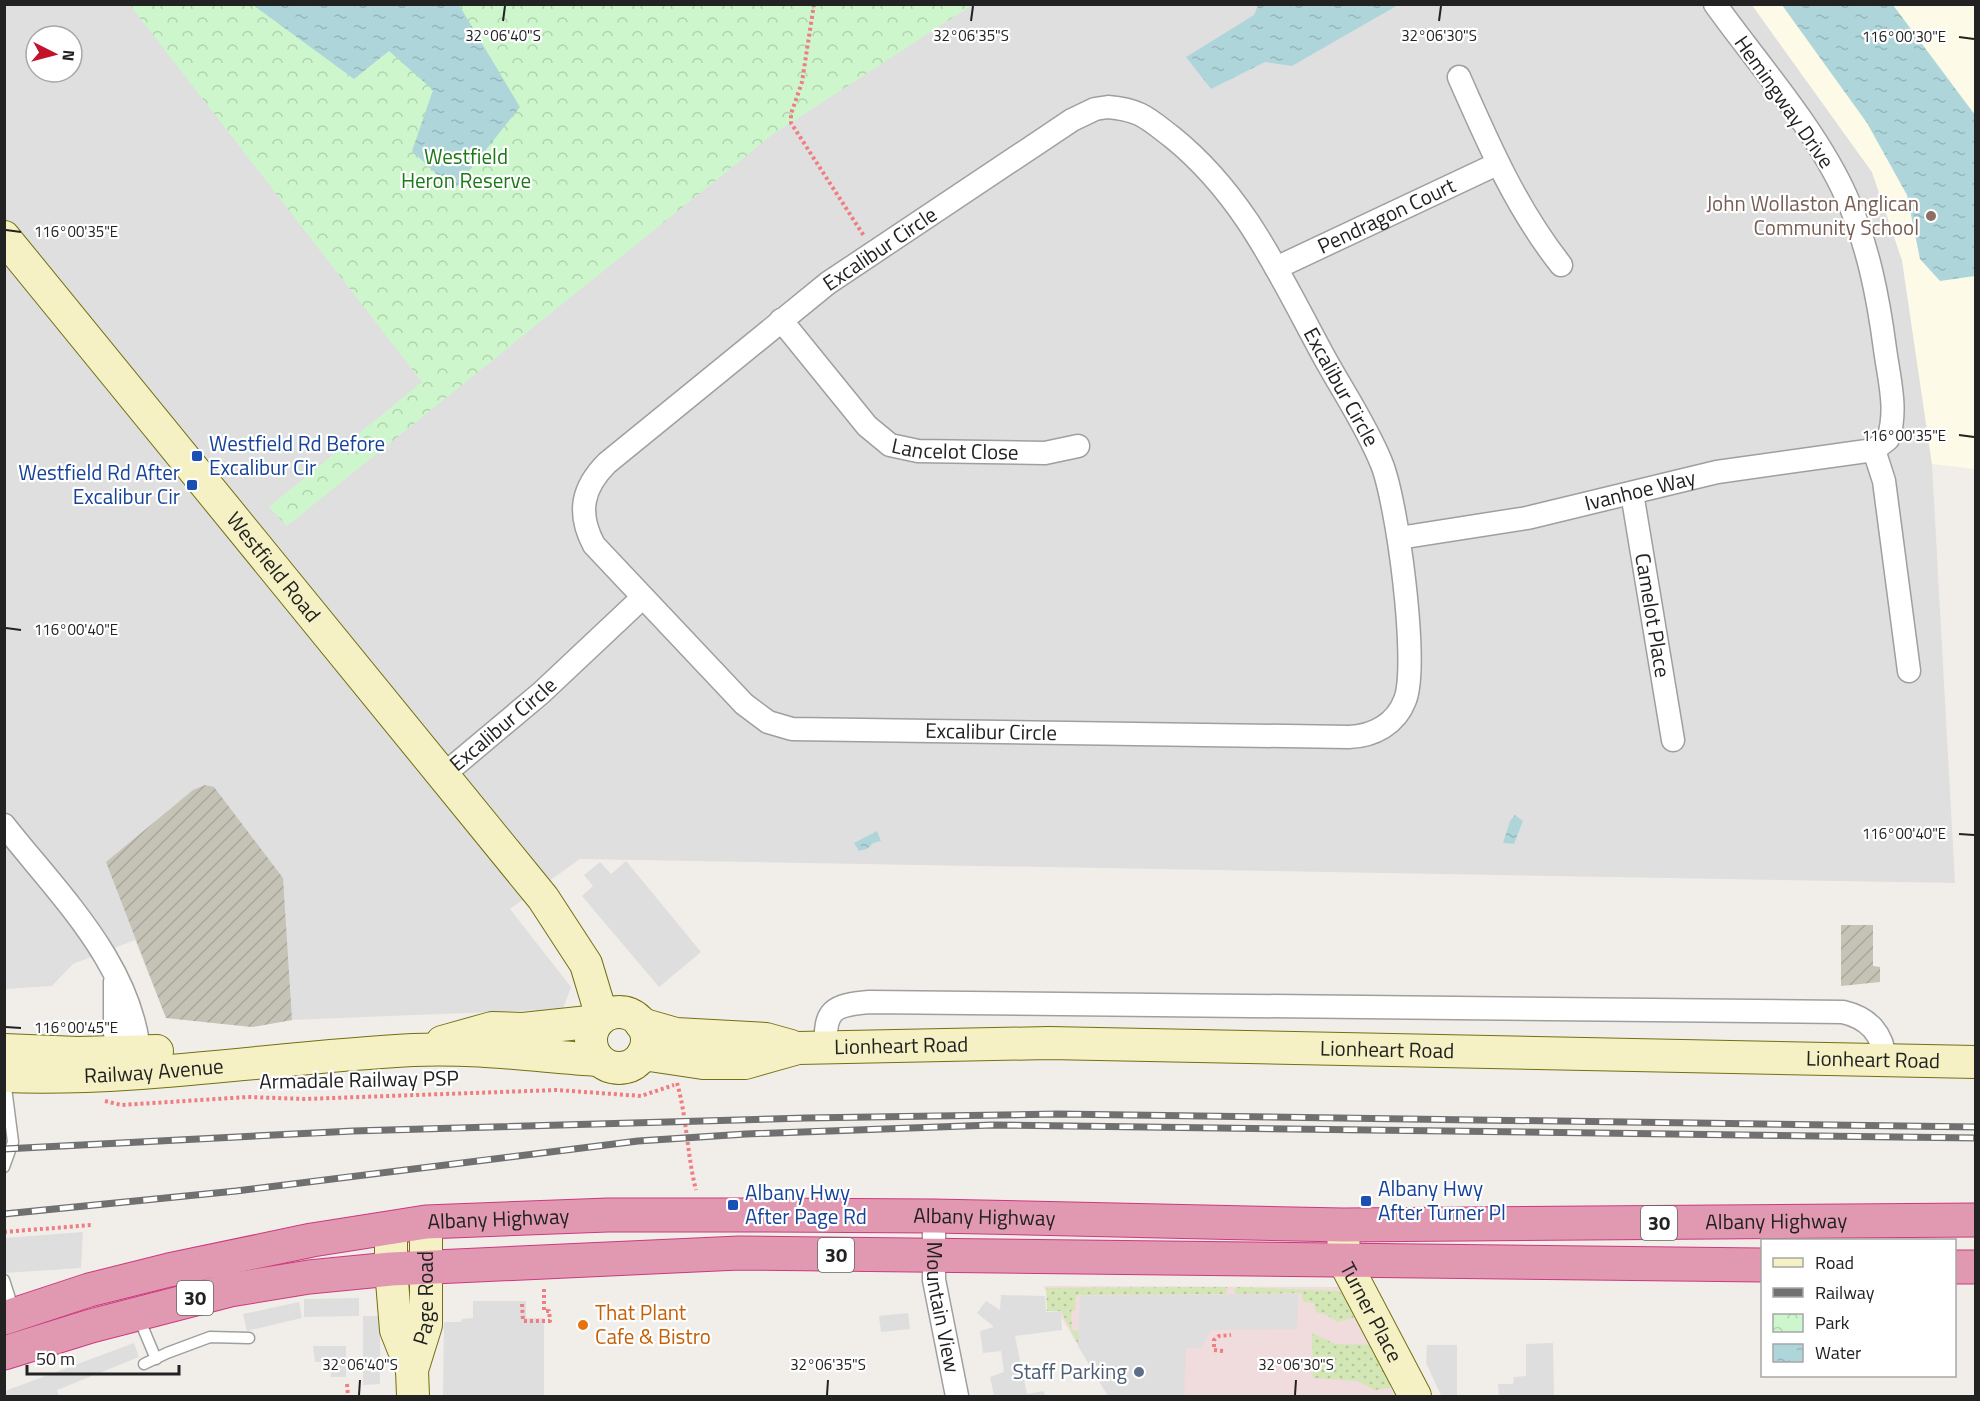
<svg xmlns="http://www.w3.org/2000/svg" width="1980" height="1401" font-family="'Titillium Web',sans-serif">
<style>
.residential{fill:#e0dfdf;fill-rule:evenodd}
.commercial{fill:#f0dbdd}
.education{fill:#fdfae7}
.construction{fill:url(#construction-furrows)}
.park{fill:url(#park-crowns)}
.garden{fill:url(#garden-dots)}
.parking{fill:#dedede}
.water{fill:url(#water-ripples)}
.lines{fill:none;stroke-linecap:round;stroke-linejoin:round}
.lane-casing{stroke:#9f9f9f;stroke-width:13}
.street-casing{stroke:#9f9f9f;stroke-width:25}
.secondary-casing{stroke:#727010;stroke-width:34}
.highway-casing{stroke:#cc397f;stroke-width:35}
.path{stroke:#ee7e81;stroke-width:4;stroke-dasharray:3 3;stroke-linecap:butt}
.lane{stroke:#fff;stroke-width:10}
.street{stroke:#fff;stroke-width:22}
.secondary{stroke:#f5f1c4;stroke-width:32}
.highway{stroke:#e099b0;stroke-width:33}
.rail-casing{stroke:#707070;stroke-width:7}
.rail{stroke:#fff;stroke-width:4.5;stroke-dasharray:14;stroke-linecap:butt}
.ticks{fill:none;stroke:#222;stroke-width:2}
.education-dot{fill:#8d6e63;stroke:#fff;stroke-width:2}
.transit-dot{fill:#1a4fb4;stroke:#fff;stroke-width:2}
.food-dot{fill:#e8710a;stroke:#fff;stroke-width:2}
.service-dot{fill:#5c6f8a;stroke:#fff;stroke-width:2}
.labels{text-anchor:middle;stroke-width:4.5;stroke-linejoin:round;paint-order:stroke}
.shield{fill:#fff;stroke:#646464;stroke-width:1.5}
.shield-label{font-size:20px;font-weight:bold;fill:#222}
.street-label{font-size:21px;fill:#222;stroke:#fff}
.park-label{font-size:21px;fill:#1b7917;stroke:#fff}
.education-label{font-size:21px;fill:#785e54;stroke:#fff;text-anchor:end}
.transit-label{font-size:21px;fill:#164399;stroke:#fff;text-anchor:start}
.food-label{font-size:21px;fill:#c56008;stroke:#fff;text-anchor:start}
.service-label{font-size:21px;fill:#4e5e75;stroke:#fff;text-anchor:end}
.ticks-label{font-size:15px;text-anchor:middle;fill:#222;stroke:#fff;stroke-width:4.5;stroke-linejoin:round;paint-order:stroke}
</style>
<defs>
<pattern id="construction-furrows" width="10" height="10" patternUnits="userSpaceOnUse" patternTransform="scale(1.5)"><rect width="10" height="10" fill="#c5c3b6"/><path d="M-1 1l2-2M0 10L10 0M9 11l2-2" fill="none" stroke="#a9a79c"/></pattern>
<pattern id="park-crowns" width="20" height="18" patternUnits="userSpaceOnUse" patternTransform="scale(1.5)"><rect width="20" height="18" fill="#cef6cc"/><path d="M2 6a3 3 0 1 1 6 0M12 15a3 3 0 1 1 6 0" fill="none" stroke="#b1d3af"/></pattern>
<pattern id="garden-dots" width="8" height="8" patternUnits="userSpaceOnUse" patternTransform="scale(1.5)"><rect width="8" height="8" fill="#d3e6b5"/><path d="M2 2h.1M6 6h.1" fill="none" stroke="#b5c59b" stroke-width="1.8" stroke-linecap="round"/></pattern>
<pattern id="water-ripples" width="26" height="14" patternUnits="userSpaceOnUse" patternTransform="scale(1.5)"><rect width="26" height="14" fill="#aed6da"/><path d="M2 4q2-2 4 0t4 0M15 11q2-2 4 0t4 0" fill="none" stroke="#95b7bb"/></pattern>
</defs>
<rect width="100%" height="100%" fill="#f1eeea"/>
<path class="residential" d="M 5,5 L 1752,5 L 1872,172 L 1902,260 L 1932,464 L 1955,883 L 580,859 L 510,909 L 571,987 L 563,1009 L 292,1020 L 252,1027 L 166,1018 L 135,940 L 73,964 L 52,986 L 5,989 ZM 36,36 L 72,36 L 72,72 L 36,72 Z"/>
<polygon class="commercial" points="1043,1286 1340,1287 1395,1396 1108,1396"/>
<polygon class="education" points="1752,5 1975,5 1975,469 1932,464 1902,260 1872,172"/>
<g class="construction">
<polygon points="205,785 214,787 283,878 292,1020 252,1027 166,1018 106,862 193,790"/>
<polygon points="1841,925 1873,925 1873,966 1880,967 1880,982 1841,986"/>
</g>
<polygon class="park" points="130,5 972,5 772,135 287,526 269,507 422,382"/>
<g class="garden">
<polygon points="1227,1287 1226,1294 1076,1295 1075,1310 1071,1311 1072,1330 1082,1332 1082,1344 1078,1344 1061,1311 1047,1311 1046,1288"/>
<polygon points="1235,1287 1339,1291 1355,1312 1353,1318 1337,1322 1327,1315 1316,1312 1314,1303 1303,1302 1302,1293 1235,1294"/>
<polygon points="1312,1333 1335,1344 1372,1345 1392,1382 1389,1388 1374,1390 1358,1381 1313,1378"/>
</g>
<g class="parking">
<polygon points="626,861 701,952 659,987 582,896 593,886 584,875 600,862 611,874"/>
<polygon points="83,1232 81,1268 5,1273 5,1238"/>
<polygon points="1298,1294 1297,1329 1210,1330 1202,1347 1186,1348 1184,1396 1108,1396 1078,1346 1080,1296"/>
<polygon points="1001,1295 1045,1296 1046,1312 1061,1311 1062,1330 1015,1336 1027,1394 1044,1391 1045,1396 994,1396 990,1377 1004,1372 1001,1351 983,1353 980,1331 994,1327 977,1313 986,1301 1000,1310"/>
<polygon points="359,1298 359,1316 304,1317 304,1299"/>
<polygon points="473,1301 526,1301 526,1318 544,1318 544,1396 443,1396 444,1322 461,1322 462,1319 473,1318"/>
<polygon points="299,1302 302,1318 247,1331 243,1314"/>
<polygon points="908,1313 910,1329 881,1332 879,1316"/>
<polygon points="363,1316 380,1316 380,1384 363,1385"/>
<polygon points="134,1343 139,1357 57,1390 59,1396 5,1396 5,1391"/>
<polygon points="1553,1343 1554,1396 1499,1396 1498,1384 1513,1384 1514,1377 1526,1376 1526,1344"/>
<polygon points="1427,1345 1457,1345 1457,1396 1441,1395 1426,1363"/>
<polygon points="313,1346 346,1346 346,1377 331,1377 330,1362 315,1362"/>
</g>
<g class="water">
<polygon points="253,5 459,5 520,107 454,190 412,151 433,90 389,51 354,79"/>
<polygon points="1258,5 1258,4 1398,5 1292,66 1265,62 1211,89 1186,57 1254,15"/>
<polygon points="1782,5 1893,5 1969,107 1976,116 1975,276 1940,281 1920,259 1907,195 1867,123"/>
<polygon points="1515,815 1523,821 1514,844 1503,843 1510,821"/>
<polygon points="877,831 881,841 873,843 867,849 859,851 854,843"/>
</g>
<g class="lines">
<defs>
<g id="lane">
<polyline points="4,1167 13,1142 5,1080"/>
<polyline points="4,1280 14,1311"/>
<polyline points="141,1315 143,1328 156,1359"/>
<polyline points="144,1364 167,1353 210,1337 249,1338"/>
</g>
<g id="street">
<path d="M 1459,77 C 1488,143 1516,208 1561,265"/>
<path d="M 1108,107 C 1141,110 1147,118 1172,137 C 1245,196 1279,274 1323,355 C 1342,390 1366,425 1381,462 C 1397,499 1419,664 1405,700 C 1396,724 1374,736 1349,737 L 792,729 L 768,722 L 744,704 L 594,545 C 577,513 582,488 607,463 L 828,283 L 1072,120 L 1095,109 Z"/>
<path id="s1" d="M 1276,268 L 1497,164"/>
<path id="s2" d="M 781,320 L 867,426 L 890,445 L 918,451 L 1045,453 L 1078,446"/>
<polyline points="1874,450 1884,481 1909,671"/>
<path id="s3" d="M 1632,493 L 1673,740"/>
<path id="s4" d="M 1399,538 L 1527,518 L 1717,472 L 1874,450 L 1888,439 C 1898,410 1889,379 1885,349 C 1878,296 1868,245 1846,196 C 1816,129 1758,64 1715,4"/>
<path id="s5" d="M 442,776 L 541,693 L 642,598"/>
<path d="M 4,825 C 60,896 137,969 140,1064"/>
<polyline points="115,982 115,1033 119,1066"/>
<path d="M 826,1047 C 824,1010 833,1005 869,1002 L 1843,1012 C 1869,1018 1883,1034 1885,1060"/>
<path id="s6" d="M 934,1216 L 934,1280 L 957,1396"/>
</g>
<g id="secondary">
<path id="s7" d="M 4,237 L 543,898 L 586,964 L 602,1017"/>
<circle cx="619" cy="1040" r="28"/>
<polyline points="641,1024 676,1034 766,1039 791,1046"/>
<polyline points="442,1042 492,1028 523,1029 598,1021"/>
<polyline points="4,1050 78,1053 157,1051"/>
<path id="s8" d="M 643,1054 L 703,1063 L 745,1063 L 798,1048 L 1049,1043 L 1976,1062"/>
<path id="s9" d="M 4,1076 C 141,1081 277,1057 413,1050 C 475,1047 538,1056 599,1060"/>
<path id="s10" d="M 1343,1225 L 1344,1261 L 1415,1396"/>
<polyline points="391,1228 391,1269 396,1330 412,1370"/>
<path id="s11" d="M 413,1396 L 412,1370 L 426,1325 L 426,1222"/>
</g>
<g id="highway">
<polyline points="1954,1267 1976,1267"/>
<path id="s12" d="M 4,1318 L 89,1290 L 169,1270 L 312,1240 L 426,1222 L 608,1215 L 767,1215 L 934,1216 L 1343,1225 L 1976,1220"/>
<polyline points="4,1353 91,1326 230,1290 309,1277 391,1269 739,1253 1762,1265"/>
</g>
</defs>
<use href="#lane" class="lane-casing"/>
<use href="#street" class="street-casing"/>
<use href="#secondary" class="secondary-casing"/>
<use href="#highway" class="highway-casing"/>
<g class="path">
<polyline points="814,4 802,82 791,114 791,123 864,236"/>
<path d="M 677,1083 C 687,1118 687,1155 696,1190"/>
<polyline points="105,1101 121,1105 248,1097 304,1099 557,1090 641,1096 674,1085"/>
<polyline points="4,1232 91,1225"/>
<polyline points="522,1304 523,1321 550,1321 549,1311 544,1311 544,1286"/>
<polyline points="1223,1351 1214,1350 1214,1340 1219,1336 1231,1335"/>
<polyline points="347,1384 348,1396"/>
</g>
<use href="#lane" class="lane"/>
<use href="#street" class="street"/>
<use href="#secondary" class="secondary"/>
<use href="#highway" class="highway"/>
<defs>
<g id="rail">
<polyline points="4,1149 353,1131 806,1118 1058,1114 1976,1127"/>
<polyline points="4,1214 236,1191 638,1141 746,1134 992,1125 1976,1138"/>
</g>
</defs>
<use href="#rail" class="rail-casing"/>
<use href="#rail" class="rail"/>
</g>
<path class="ticks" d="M 503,21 L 505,6M 971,21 L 973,6M 1439,21 L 1441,6M 1959,37 L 1974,39M 6,230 L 21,232M 1959,435 L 1974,437M 6,628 L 21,630M 1959,834 L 1974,835M 6,1027 L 21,1028M 359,1395 L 360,1380M 827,1395 L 828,1380M 1295,1395 L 1296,1380"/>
<circle class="education-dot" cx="1931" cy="216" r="6"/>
<g class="transit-dot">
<rect x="191" y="450" width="12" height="12" rx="3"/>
<rect x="186" y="479" width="12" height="12" rx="3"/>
<rect x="1360" y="1195" width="12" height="12" rx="3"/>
<rect x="727" y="1199" width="12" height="12" rx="3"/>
</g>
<circle class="food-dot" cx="583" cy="1325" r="6"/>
<circle class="service-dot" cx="1139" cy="1372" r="6"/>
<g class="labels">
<g class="shield">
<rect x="1641" y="1206" width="36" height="34" rx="4.5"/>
<rect x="818" y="1238" width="36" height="34" rx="4.5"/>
<rect x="177" y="1281" width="36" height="34" rx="4.5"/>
</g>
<g class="shield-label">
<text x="1659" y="1230">30</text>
<text x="836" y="1262">30</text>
<text x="195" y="1305">30</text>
</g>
<g class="street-label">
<text transform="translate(1784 102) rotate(55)" y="7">Hemingway Drive</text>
<text dy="7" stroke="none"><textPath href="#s1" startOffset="122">Pendragon Court</textPath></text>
<text transform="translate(880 249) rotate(-34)" y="7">Excalibur Circle</text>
<text transform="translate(1341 387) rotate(61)" y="7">Excalibur Circle</text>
<text dy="7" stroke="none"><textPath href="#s2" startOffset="232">Lancelot Close</textPath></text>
<text dy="7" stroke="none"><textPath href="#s4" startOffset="246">Ivanhoe Way</textPath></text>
<text dy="7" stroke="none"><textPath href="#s7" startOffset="426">Westfield Road</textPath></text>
<text dy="7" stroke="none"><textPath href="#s3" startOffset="124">Camelot Place</textPath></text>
<text dy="7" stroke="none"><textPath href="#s5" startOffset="80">Excalibur Circle</textPath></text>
<text transform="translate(991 732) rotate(1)" y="7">Excalibur Circle</text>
<text dy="7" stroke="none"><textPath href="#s8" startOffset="261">Lionheart Road</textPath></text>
<text dy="7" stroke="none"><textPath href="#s8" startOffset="747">Lionheart Road</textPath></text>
<text dy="7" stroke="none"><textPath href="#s8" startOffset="1233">Lionheart Road</textPath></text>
<text dy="7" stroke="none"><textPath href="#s9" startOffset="150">Railway Avenue</textPath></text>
<text transform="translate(359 1080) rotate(-1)" y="7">Armadale Railway PSP</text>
<text dy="7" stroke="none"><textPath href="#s12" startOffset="992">Albany Highway</textPath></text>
<text dy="7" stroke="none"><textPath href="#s12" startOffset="506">Albany Highway</textPath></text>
<text dy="7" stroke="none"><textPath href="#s12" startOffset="1784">Albany Highway</textPath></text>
<text dy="7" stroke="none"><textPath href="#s11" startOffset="100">Page Road</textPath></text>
<text dy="7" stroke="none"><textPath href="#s6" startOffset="92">Mountain View</textPath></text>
<text dy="7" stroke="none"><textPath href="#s10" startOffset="94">Turner Place</textPath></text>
</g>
<g class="park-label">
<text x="466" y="164">Westfield<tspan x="466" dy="24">Heron Reserve</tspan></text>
</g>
<g class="education-label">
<text x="1919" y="211">John Wollaston Anglican<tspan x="1919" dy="24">Community School</tspan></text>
</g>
<g class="transit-label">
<text x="209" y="451">Westfield Rd Before<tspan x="209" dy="24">Excalibur Cir</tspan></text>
<text x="180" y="480" text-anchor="end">Westfield Rd After<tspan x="180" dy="24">Excalibur Cir</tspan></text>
<text x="1378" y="1196">Albany Hwy<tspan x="1378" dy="24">After Turner Pl</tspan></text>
<text x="745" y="1200">Albany Hwy<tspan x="745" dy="24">After Page Rd</tspan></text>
</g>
<g class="food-label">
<text x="595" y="1320">That Plant<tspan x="595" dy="24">Cafe &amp; Bistro</tspan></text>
</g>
<g class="service-label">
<text x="1127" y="1379">Staff Parking</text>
</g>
</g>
<g class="ticks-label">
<text x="503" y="41">32°06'40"S</text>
<text x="971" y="41">32°06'35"S</text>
<text x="1439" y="41">32°06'30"S</text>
<text x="1904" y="42">116°00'30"E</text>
<text x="76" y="237">116°00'35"E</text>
<text x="1904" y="441">116°00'35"E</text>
<text x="76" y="635">116°00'40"E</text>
<text x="1904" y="839">116°00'40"E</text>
<text x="76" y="1033">116°00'45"E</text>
<text x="360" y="1370">32°06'40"S</text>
<text x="828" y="1370">32°06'35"S</text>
<text x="1296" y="1370">32°06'30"S</text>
</g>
<rect width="1980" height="1401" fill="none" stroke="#222222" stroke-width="12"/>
<rect x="1761" y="1239" width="195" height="138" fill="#ffffff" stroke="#a7a7a7" stroke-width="1.5"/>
<rect x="1773" y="1258" width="30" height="9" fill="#f5f1c4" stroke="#a7a7a7" stroke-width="1.5"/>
<text x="1815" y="1269" font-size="18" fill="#222222">Road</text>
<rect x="1773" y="1288" width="30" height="9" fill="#707070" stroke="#a7a7a7" stroke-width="1.5"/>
<text x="1815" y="1299" font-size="18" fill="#222222">Railway</text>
<rect x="1773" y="1314" width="30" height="18" fill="url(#park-crowns)" stroke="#a7a7a7" stroke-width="1.5"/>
<text x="1815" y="1329" font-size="18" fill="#222222">Park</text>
<rect x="1773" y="1344" width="30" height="18" fill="url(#water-ripples)" stroke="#a7a7a7" stroke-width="1.5"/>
<text x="1815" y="1359" font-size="18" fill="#222222">Water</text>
<g transform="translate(54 54) rotate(96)"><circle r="28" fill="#ffffff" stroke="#a7a7a7" stroke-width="1.5"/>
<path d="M0-4.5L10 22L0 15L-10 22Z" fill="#c1132a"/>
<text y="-9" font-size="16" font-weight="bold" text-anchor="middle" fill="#222222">N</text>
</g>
<path d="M27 1365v9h152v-9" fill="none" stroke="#222222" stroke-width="3"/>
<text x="36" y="1365" font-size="18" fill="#222222" stroke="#ffffff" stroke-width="4.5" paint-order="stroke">50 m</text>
</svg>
